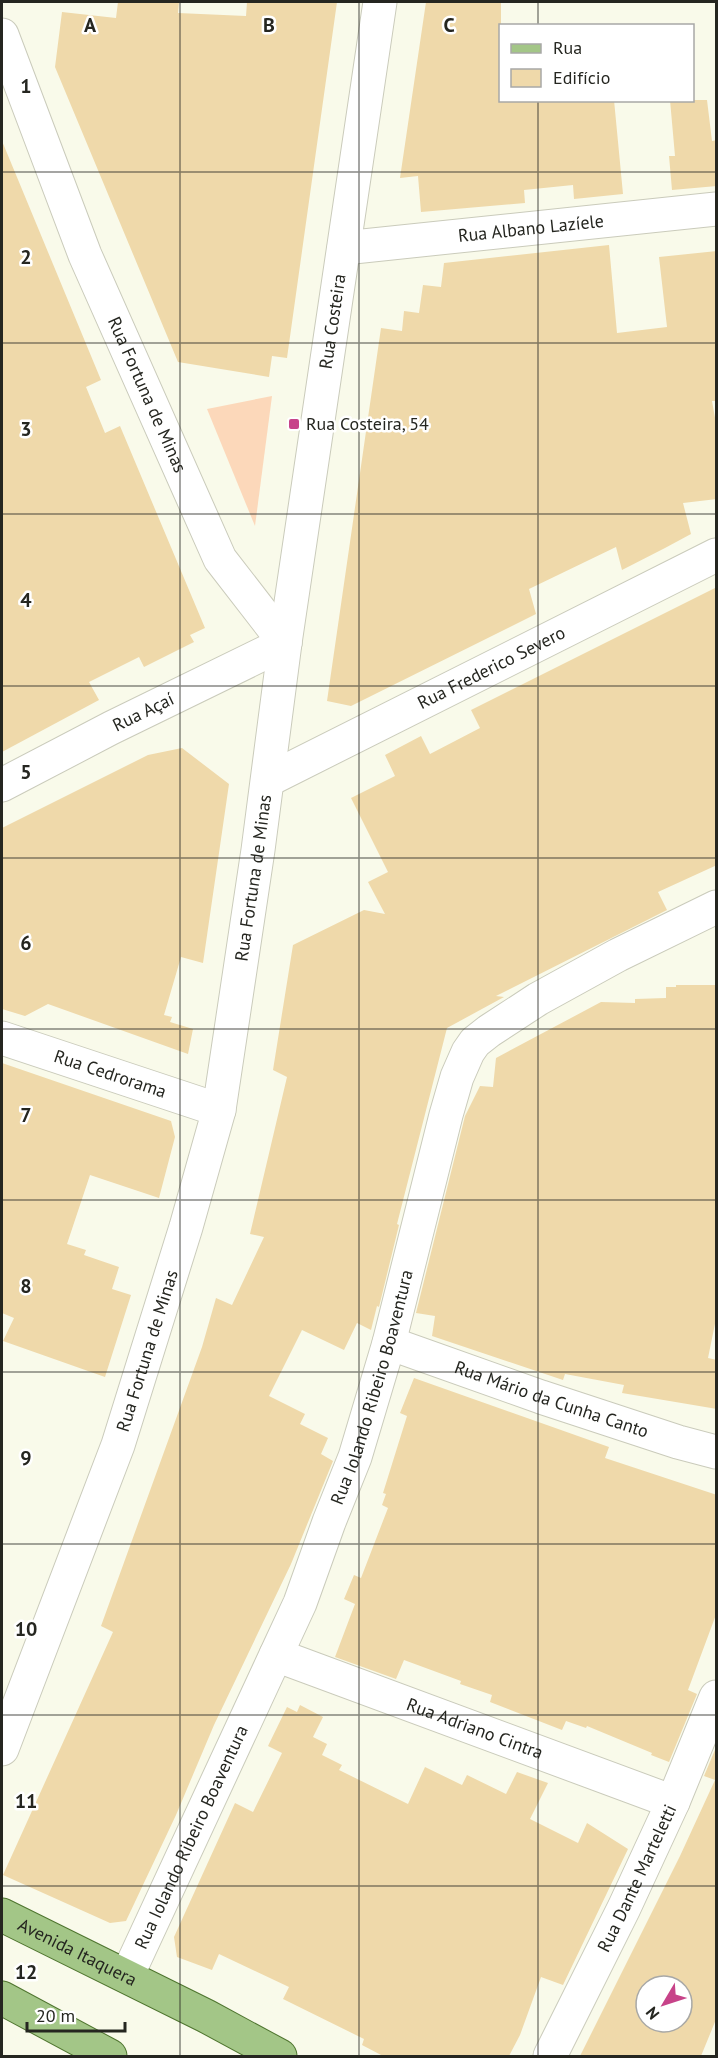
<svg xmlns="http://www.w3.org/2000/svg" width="718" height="2058" font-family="'PT Sans',sans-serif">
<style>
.green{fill:#fcd8ba}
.building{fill:#efd9aa;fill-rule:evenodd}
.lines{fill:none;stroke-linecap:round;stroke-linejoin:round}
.minor-casing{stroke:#cacbbb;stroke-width:35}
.major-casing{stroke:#4f752f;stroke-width:35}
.minor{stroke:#fff;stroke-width:33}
.major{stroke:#a3c687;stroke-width:33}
.grid{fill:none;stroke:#252620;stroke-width:1.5;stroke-opacity:0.55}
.poi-dot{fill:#c74389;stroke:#fff;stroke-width:2}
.labels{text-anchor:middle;stroke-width:5;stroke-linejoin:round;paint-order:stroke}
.street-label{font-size:18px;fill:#252620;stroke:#fff}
.poi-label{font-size:18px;fill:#252620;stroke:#fff;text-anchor:start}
.grid-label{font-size:20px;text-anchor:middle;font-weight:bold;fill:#252620;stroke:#fff;stroke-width:5;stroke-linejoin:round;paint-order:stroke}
</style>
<rect width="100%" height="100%" fill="#f9faea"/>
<polygon class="green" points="272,396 255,526 207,409"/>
<g class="building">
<polygon points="118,2 179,2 178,13 246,16 247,2 337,2 287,358 272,356 269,377 178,362 55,67 62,12 116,18"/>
<polygon points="426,2 501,2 501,100 614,100 623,194 574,199 573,185 524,190 525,203 421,212 418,176 400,178"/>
<polygon points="670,100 707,100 712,141 717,140 717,186 672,190 669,156 675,156"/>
<polygon points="2,141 101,380 86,387 105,433 120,426 205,628 190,635 194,642 144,667 139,657 89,682 99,700 2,752"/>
<polygon points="609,245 617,333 667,327 659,257 717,251 717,401 712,401 717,429 717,499 683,503 691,534 665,548 622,570 616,547 529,589 536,614 351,706 327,701 381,328 402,331 404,311 419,313 423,285 441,287 444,263"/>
<polygon points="717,587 717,865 658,892 667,910 496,996 504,997 447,1028 397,1224 399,1225 379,1307 377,1306 371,1330 357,1323 344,1350 302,1330 269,1396 305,1414 300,1424 328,1438 321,1454 333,1461 291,1564 214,1725 176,1815 126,1921 110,1923 3,1875 113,1632 101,1626 202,1347 216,1298 232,1305 264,1237 250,1234 287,1077 273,1070 293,945 364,910 385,914 368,882 388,872 351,798 395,776 385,755 421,736 430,754 480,728 471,710"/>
<polygon points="182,748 229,784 203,963 181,957 164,1015 172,1017 170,1022 193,1029 188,1054 48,1004 25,1016 2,1009 2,828 148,755"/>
<polygon points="676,985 717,985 717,1314 708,1358 717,1360 717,1409 622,1393 624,1385 565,1374 563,1380 432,1336 435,1316 416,1313 465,1116 480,1086 493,1087 496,1058 601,1002 635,1003 635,999 666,998 666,987 676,987"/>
<polygon points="2,1063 171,1121 175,1137 159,1198 90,1175 67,1244 86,1250 84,1255 119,1267 112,1289 131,1295 105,1377 3,1341 14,1318 2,1313"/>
<polygon points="414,1378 609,1447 605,1458 717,1495 717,1612 688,1690 697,1694 669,1762 651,1755 652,1753 587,1726 586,1728 566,1721 562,1730 490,1702 492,1695 460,1684 461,1681 404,1660 396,1679 335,1657 355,1604 344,1599 354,1575 361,1578 388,1508 382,1505 386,1494 383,1493 407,1416 400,1413"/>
<polygon points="300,1705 323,1717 313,1737 327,1744 322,1755 342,1765 339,1770 408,1804 425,1767 462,1785 467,1775 506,1794 517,1772 548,1783 530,1819 578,1843 587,1823 628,1849 563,1985 541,1977 520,2035 509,2056 383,2056 362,2045 364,2039 283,1999 289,1987 219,1954 212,1970 177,1957 174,1937 235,1803 253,1812 282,1753 268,1746 287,1707 297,1712"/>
<path d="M 717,1745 L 717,2017 L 701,2056 L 580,2056 L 680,1856 L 715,1780 L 704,1776 ZM 646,1986 L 682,1986 L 682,2022 L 646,2022 Z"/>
</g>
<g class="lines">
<defs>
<g id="minor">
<path id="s1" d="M 2,35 L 85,255 L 220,559 L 285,643"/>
<path id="s2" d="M 344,248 L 716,209"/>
<path id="s3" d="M 268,780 L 716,555"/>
<path id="s4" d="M 2,785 L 111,728 L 285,643"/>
<path id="s5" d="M 2,1038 L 219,1110"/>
<path id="s6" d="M 389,1343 L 541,1397 L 678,1442 L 716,1452"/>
<path id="s7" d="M 276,1655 L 673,1802"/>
<path id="s8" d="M 2,1749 L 118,1445 L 186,1227 L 219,1110 L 258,850 L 285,643 L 380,2"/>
<path id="s9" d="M 127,1976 L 300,1603 L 329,1522 L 355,1457 L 389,1343 L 446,1115 L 457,1077 L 468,1052 L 475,1042 L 489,1031 L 538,999 L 618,955 L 716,907"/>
<path id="s10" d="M 550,2056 L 624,1908 L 673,1802 L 716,1697"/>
</g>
<g id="major">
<path id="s11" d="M 2,1915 L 206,2016 L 280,2056"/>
<polyline points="2,1998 110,2056"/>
</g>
</defs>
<use href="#minor" class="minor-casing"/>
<use href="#major" class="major-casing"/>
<use href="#minor" class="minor"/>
<use href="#major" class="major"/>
</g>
<path class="grid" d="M 180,2 L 180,2056M 359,2 L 359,2056M 538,2 L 538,26M 538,100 L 538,2056M 2,172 L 716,172M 2,343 L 716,343M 2,514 L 716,514M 2,686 L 716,686M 2,858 L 716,858M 2,1029 L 716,1029M 2,1200 L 716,1200M 2,1372 L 716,1372M 2,1544 L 716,1544M 2,1715 L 716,1715M 2,1886 L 716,1886"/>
<rect class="poi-dot" x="288" y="418" width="12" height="12" rx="3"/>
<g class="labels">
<g class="street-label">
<text dy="6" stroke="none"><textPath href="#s2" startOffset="188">Rua Albano Lazíele</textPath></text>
<text dy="6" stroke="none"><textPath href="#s8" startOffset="1472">Rua Costeira</textPath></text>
<text dy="6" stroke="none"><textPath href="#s1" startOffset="388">Rua Fortuna de Minas</textPath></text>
<text dy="6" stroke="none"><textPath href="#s3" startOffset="250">Rua Frederico Severo</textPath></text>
<text dy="6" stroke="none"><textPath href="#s4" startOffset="159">Rua Açaí</textPath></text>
<text dy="6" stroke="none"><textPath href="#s8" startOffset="910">Rua Fortuna de Minas</textPath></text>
<text dy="6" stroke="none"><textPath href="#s5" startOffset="114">Rua Cedrorama</textPath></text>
<text dy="6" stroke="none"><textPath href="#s8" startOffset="424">Rua Fortuna de Minas</textPath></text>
<text dy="6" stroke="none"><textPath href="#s9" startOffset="639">Rua Iolando Ribeiro Boaventura</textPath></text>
<text dy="6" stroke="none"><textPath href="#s6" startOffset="172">Rua Mário da Cunha Canto</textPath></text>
<text dy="6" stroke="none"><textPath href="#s7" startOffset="212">Rua Adriano Cintra</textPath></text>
<text dy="6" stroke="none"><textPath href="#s9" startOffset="153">Rua Iolando Ribeiro Boaventura</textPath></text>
<text dy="6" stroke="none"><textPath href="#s10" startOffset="198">Rua Dante Marteletti</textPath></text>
<text dy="6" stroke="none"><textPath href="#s11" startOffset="84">Avenida Itaquera</textPath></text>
</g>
<g class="poi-label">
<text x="306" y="430">Rua Costeira, 54</text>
</g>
</g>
<g class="grid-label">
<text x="90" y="32">A</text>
<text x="269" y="32">B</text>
<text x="449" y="32">C</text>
<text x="26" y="93">1</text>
<text x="26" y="264">2</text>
<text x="26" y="436">3</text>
<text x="26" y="607">4</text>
<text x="26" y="779">5</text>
<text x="26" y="950">6</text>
<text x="26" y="1122">7</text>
<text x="26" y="1293">8</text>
<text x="26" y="1465">9</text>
<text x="26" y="1636">10</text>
<text x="26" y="1808">11</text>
<text x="26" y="1979">12</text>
</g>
<rect width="718" height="2058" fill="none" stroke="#252620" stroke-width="6"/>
<rect x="499" y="24" width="195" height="78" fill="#ffffff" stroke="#a8a8a6" stroke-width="1.5"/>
<rect x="511" y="44" width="30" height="9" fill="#a3c687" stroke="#a8a8a6" stroke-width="1.5"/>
<text x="553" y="54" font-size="18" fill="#252620">Rua</text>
<rect x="511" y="69" width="30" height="18" fill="#efd9aa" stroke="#a8a8a6" stroke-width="1.5"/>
<text x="553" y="84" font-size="18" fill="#252620">Edifício</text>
<g transform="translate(664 2004) rotate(231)"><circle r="28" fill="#ffffff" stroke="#a8a8a6" stroke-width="1.5"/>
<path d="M0-4.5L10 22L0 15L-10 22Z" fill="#c74389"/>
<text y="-9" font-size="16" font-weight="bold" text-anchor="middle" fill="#252620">N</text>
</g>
<path d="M27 2022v9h98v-9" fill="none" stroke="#252620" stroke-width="3"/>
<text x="36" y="2022" font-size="18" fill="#252620" stroke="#ffffff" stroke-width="4.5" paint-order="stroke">20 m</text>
</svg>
